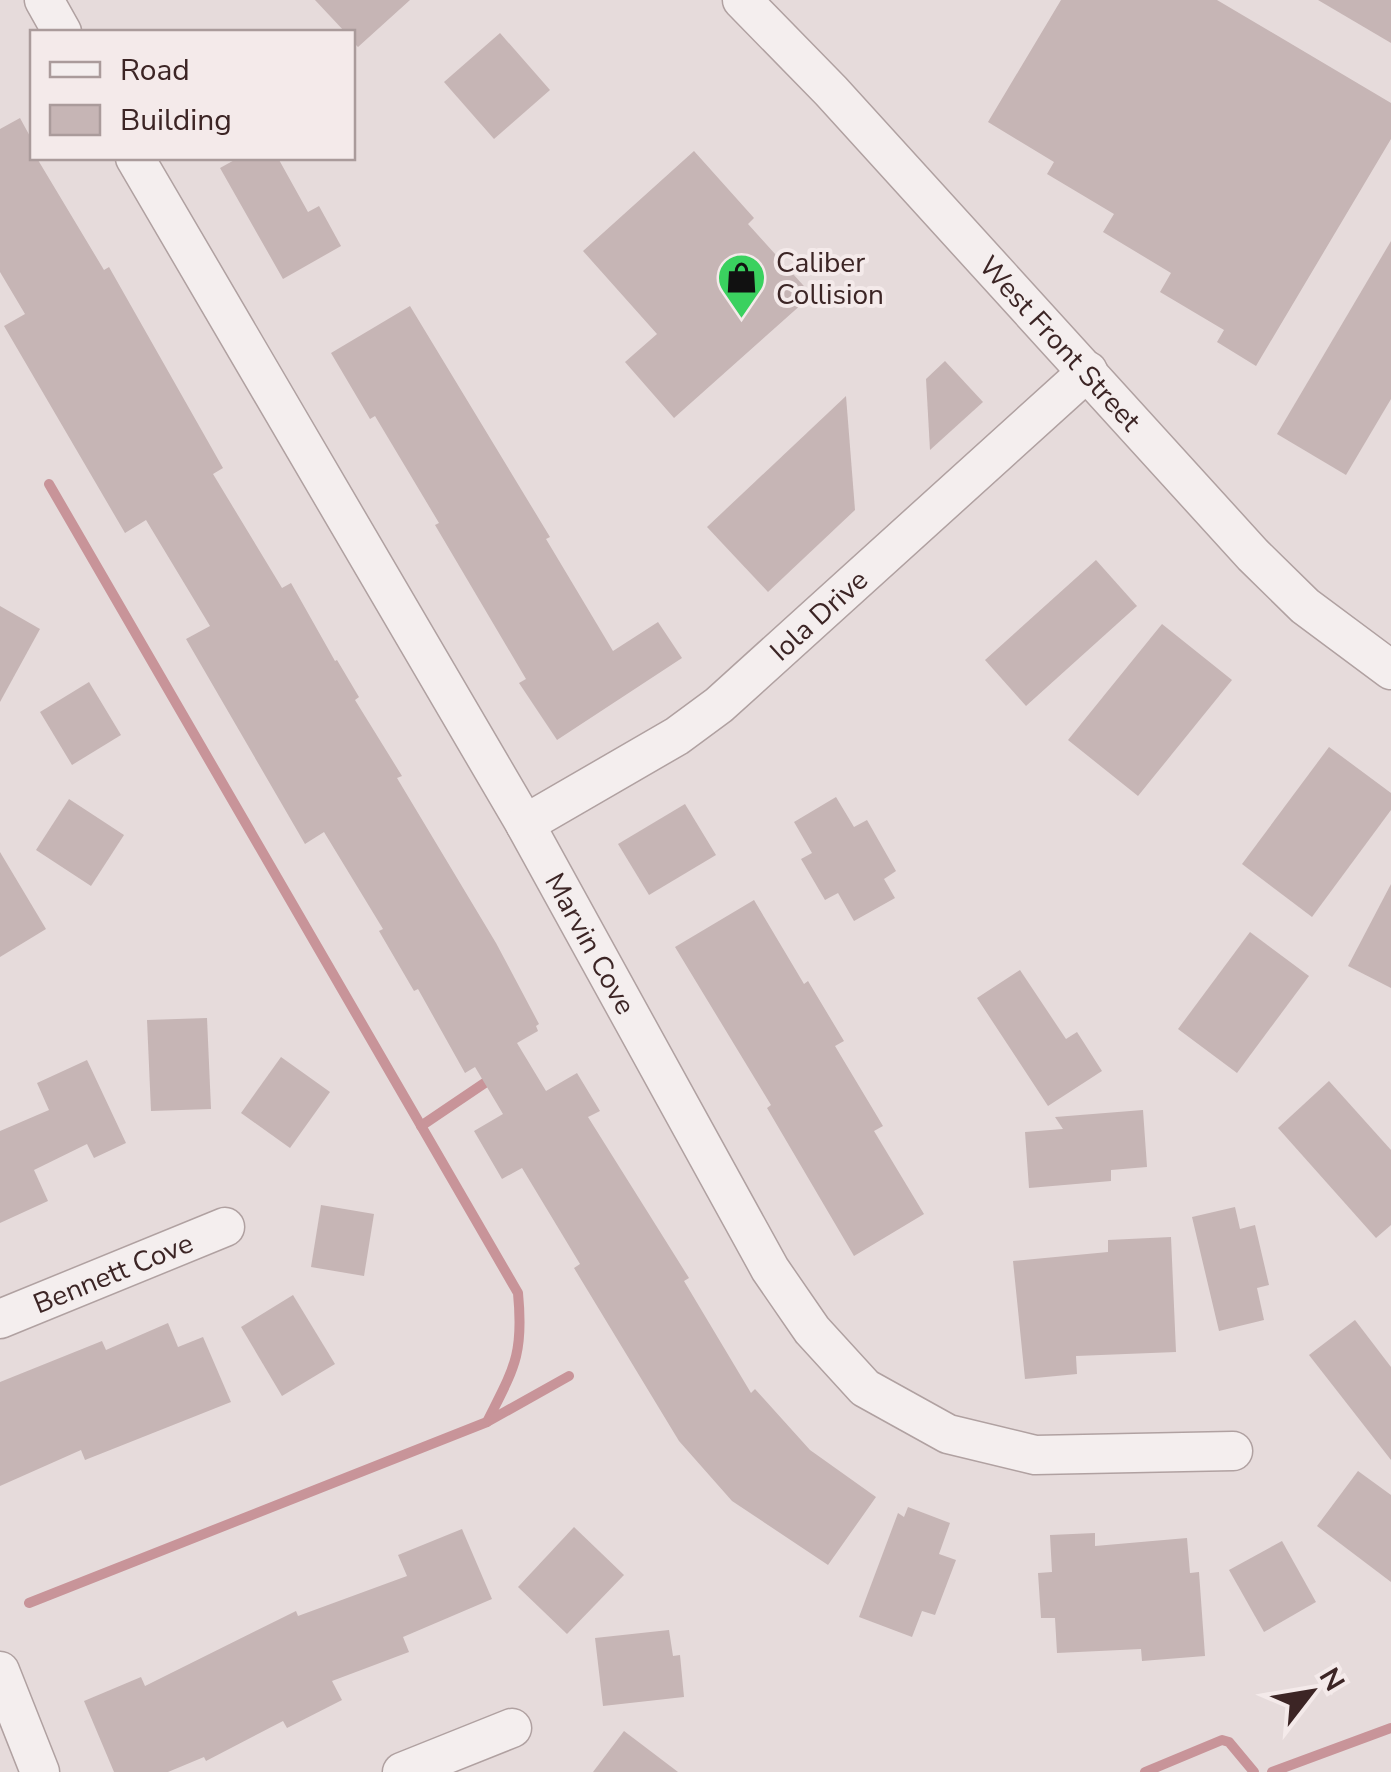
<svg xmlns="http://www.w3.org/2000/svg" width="1391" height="1772" font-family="'Nunito Sans',sans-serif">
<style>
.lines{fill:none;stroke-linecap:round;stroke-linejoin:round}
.stream{stroke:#c89499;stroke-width:10}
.building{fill:#c6b5b5}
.minor-casing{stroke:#b0a1a1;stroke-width:41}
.minor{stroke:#f4eeee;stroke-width:38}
.labels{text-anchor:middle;stroke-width:8;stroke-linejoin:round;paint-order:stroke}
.poi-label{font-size:28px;fill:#3c2525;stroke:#f4eaea;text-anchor:start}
.street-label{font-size:28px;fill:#3c2525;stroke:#f4eaea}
</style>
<rect width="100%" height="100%" fill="#e6dbdb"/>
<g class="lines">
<g class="stream">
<path d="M 49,484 L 518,1293 C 524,1355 514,1368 487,1422"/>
<polyline points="421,1126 495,1076"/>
<polyline points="29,1603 487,1422 569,1376"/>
<polyline points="1145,1772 1222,1740 1229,1742 1254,1772"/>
<polyline points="1272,1772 1391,1728"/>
</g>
</g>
<g class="building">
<polygon points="315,0 410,0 358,47 352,41 352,32 345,32"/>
<polygon points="1061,0 1217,0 1391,103 1391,139 1256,366 1217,342 1224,330 1160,292 1171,273 1103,232 1114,214 1047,174 1054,162 988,122"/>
<polygon points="1318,0 1391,0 1391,43"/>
<polygon points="500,33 550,90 494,139 444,82"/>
<polygon points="20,118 32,140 32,158 41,158 38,160 104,270 109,267 223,468 213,474 282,588 291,583 335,661 337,660 359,697 355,700 402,776 397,778 496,943 539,1024 536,1026 538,1031 517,1043 546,1091 577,1073 600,1111 588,1117 689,1278 684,1281 751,1393 755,1389 810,1450 876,1497 828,1565 732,1501 679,1441 574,1268 580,1264 522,1168 502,1179 474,1131 503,1114 475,1067 465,1073 418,989 414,991 379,931 383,929 324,832 305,844 186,639 210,626 146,520 125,533 4,326 25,314 0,272 0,129"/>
<polygon points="694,151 754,218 748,224 812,295 674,418 625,362 657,334 583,251"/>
<polygon points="238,158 278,158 308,212 319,206 341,246 283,279 220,168"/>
<polygon points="1391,241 1391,399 1346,475 1277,434"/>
<polygon points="410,306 550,537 546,539 613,651 658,622 682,658 557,740 519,683 526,679 435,525 439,523 375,416 370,419 331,353"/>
<polygon points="945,361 983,402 930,450 926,379"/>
<polygon points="846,396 855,510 768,592 707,527"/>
<polygon points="1096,560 1137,606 1026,706 985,660"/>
<polygon points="0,606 40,629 0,702"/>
<polygon points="1162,624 1232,680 1138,796 1068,740"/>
<polygon points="89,682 121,735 72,765 40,712"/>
<polygon points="1329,747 1391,793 1391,810 1312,917 1242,864"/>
<polygon points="836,797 854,827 867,820 896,871 884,879 895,898 854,921 838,893 825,900 801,859 812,853 794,822"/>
<polygon points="69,799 124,835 91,886 36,850"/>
<polygon points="685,804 716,855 649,895 618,844"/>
<polygon points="0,852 46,929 0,957"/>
<polygon points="1391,884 1391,988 1348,966"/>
<polygon points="754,900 804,984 808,981 844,1041 835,1046 883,1126 874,1131 924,1214 854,1256 767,1108 771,1105 675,947"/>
<polygon points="1250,932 1309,976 1237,1073 1178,1029"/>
<polygon points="1020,970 1066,1039 1077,1032 1102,1071 1048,1106 977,998"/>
<polygon points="207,1018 211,1109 151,1111 147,1020"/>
<polygon points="281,1057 330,1092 290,1148 241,1113"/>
<polygon points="87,1060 126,1143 94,1158 87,1144 34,1170 48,1201 0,1223 0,1131 49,1110 37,1083"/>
<polygon points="1329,1081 1391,1150 1391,1225 1376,1238 1278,1128"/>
<polygon points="1143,1110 1147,1167 1111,1170 1111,1181 1029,1188 1025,1132 1063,1129 1055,1117"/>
<polygon points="321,1205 374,1214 364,1276 311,1267"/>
<polygon points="1235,1207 1240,1229 1255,1225 1269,1285 1257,1288 1264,1320 1219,1331 1192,1217"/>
<polygon points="1171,1237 1176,1352 1076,1356 1077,1374 1025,1379 1013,1261 1108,1252 1108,1240"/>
<polygon points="293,1295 335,1364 282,1396 241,1327"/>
<polygon points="1355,1320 1391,1367 1391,1460 1309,1355"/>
<polygon points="168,1323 178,1347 203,1337 231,1402 85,1460 81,1450 0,1486 0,1382 102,1341 106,1350"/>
<polygon points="1358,1471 1391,1495 1391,1582 1317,1526"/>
<polygon points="908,1507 950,1523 939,1554 956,1560 935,1615 922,1611 912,1637 859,1617 898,1513 904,1517"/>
<polygon points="574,1527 624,1575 567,1634 518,1587"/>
<polygon points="462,1529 492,1599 403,1637 409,1652 332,1681 342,1700 287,1728 283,1721 206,1761 204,1757 168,1772 114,1772 84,1701 141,1677 145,1686 296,1611 298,1616 407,1576 398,1555"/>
<polygon points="1095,1533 1095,1546 1187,1538 1190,1573 1199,1572 1205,1656 1142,1661 1141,1649 1057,1653 1055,1618 1041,1618 1038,1573 1052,1572 1050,1535"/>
<polygon points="1282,1541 1316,1602 1264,1632 1229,1570"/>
<polygon points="669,1630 673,1656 680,1655 684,1697 603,1706 595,1638"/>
<polygon points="624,1731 678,1772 593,1772"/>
</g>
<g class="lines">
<defs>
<g id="minor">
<polyline points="44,0 62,32"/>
<path id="s1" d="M 742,0 L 831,91 L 1253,555 L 1305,606 L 1391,670"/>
<path id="s2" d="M 135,158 L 525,824 L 770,1269 L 812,1330 L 865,1388 L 948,1434 L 1035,1455 L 1233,1451"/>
<path id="s3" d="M 525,824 L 677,736 L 719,705 L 1088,371"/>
<path id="s4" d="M 0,1319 L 225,1227"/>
<polyline points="0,1671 40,1772"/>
<polyline points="402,1772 512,1728"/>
</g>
</defs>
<use href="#minor" class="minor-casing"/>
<use href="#minor" class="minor"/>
</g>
<defs>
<symbol id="shop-pin" viewBox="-11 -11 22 30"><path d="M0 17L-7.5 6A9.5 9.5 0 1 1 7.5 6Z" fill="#3ad15f" stroke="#f4eaea"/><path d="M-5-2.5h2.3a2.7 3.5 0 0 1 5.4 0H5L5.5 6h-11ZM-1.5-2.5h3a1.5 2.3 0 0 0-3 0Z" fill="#111"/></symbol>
</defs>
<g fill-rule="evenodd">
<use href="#shop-pin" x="714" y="250" width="55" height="75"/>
</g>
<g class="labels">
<g class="poi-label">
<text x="776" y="272">Caliber<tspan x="776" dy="32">Collision</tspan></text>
</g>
<g class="street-label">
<text dy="10" stroke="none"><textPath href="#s1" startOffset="468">West Front Street</textPath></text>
<text dy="10" stroke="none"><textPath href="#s3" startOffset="362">Iola Drive</textPath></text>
<text dy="10" stroke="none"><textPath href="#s2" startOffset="908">Marvin Cove</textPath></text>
<text dy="10" stroke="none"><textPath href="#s4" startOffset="122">Bennett Cove</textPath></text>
</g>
</g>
<rect x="30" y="30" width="325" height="130" fill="#f4eaea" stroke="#aa9b9b" stroke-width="2.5"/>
<rect x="50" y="62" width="50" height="15" fill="#f4eeee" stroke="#aa9b9b" stroke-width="2.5"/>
<text x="120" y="80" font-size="30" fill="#3c2525">Road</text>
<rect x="50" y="105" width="50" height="30" fill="#c6b5b5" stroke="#aa9b9b" stroke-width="2.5"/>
<text x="120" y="130" font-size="30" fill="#3c2525">Building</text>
<g transform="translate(1311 1692) rotate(59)" stroke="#f4eaea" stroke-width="8" paint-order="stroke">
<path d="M0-8L18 38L0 25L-18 38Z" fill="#3c2525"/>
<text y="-15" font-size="28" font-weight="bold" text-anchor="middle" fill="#3c2525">N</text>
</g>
</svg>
